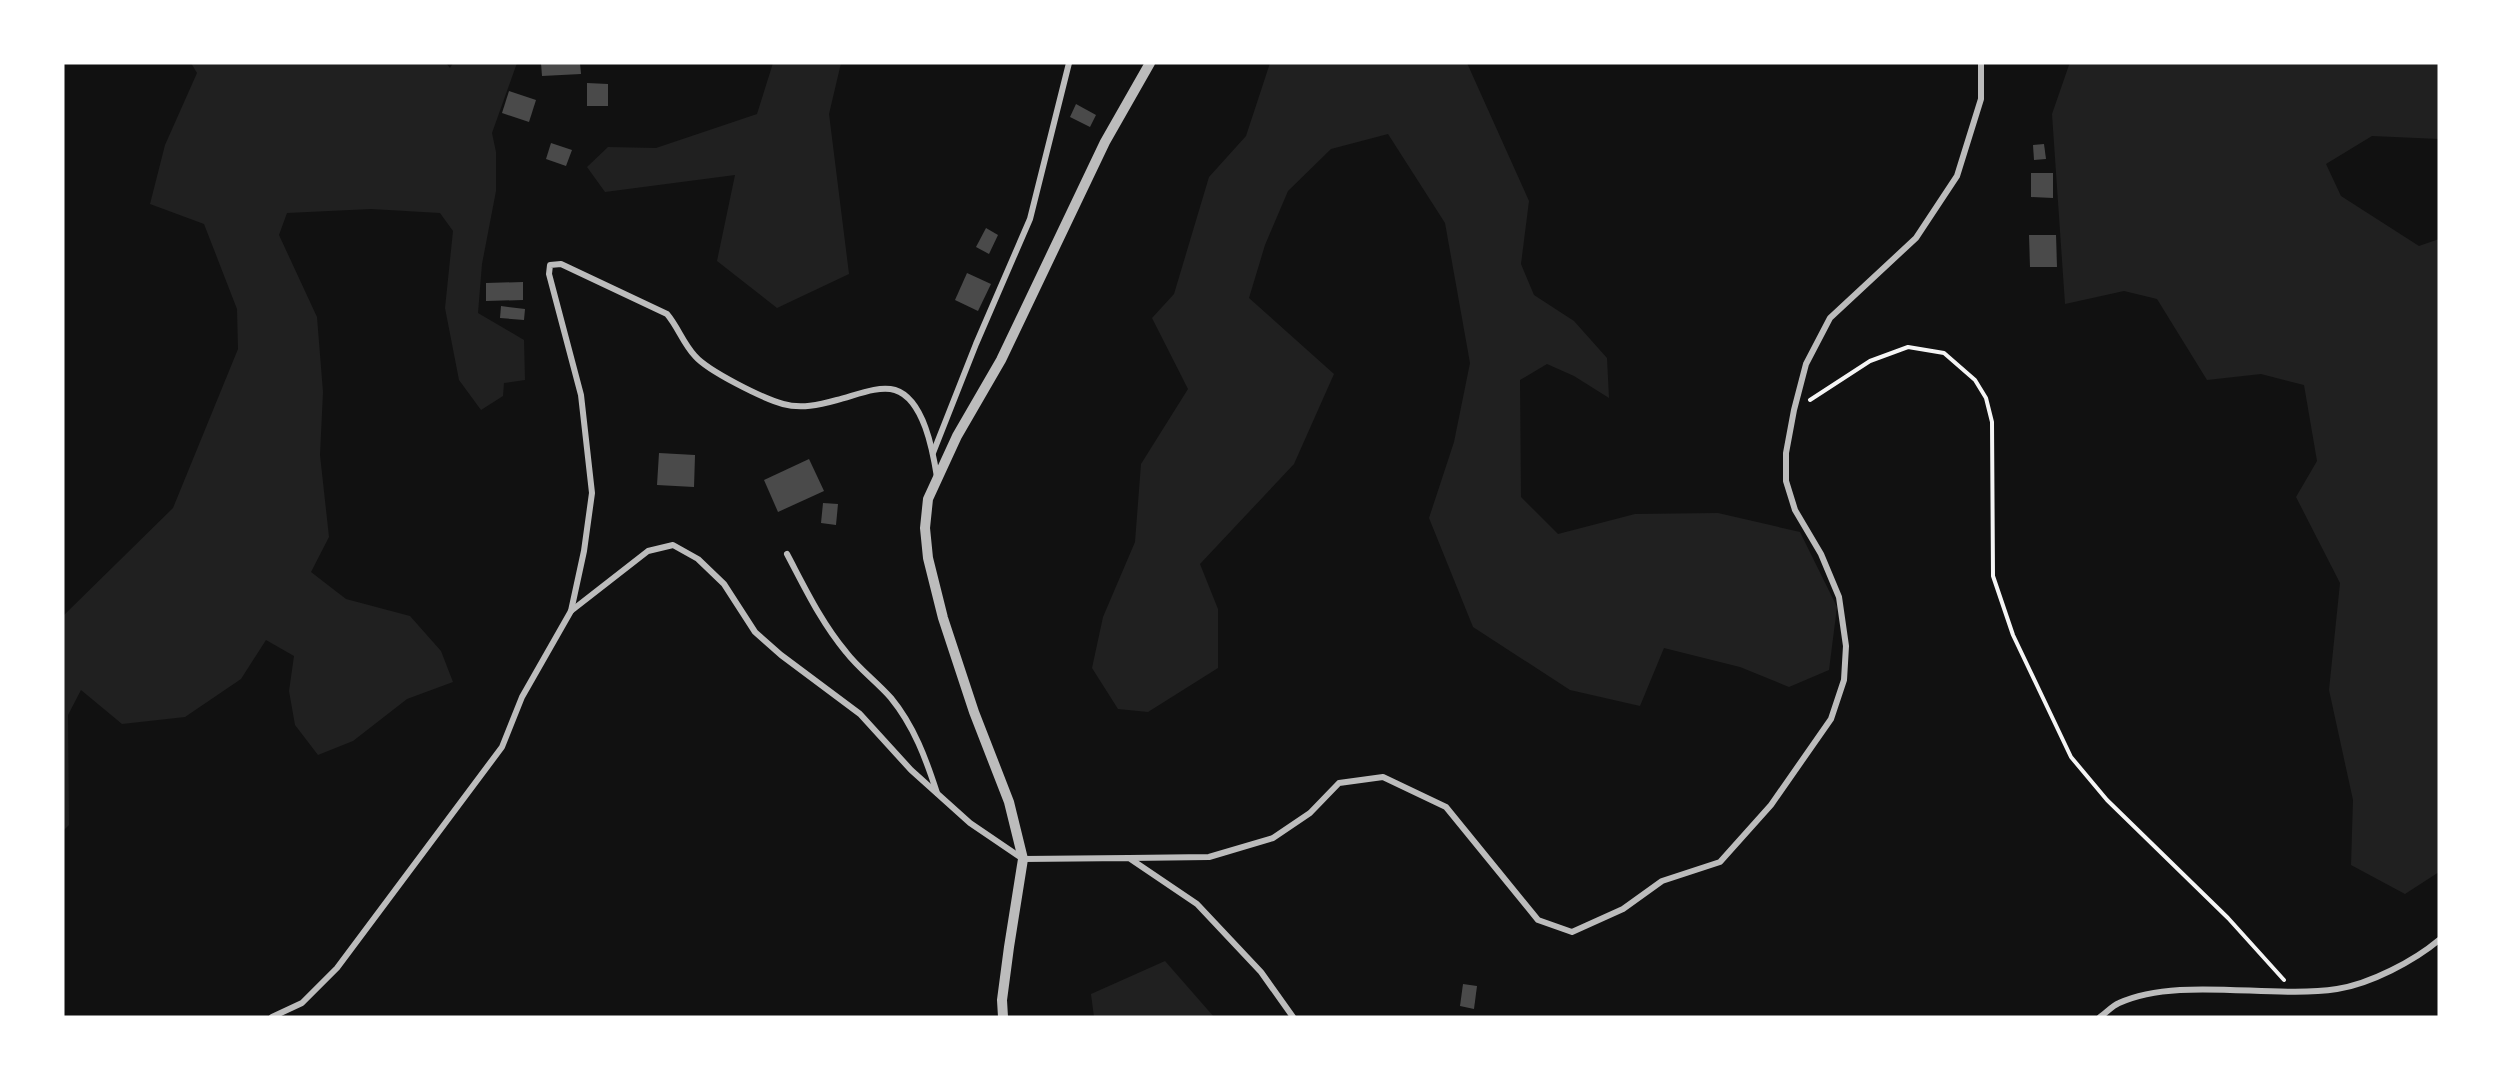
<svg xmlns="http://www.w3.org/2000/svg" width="2502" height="1080" font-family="Signika,sans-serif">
<rect width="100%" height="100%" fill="#111"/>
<!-- green -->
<g fill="#202020">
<path d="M191 63H446L450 68 453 63H517L492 133 496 152V191L482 264 478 313 524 340 525 380 504 383 503 396 481 410 459 380 445 308 453 231 440 213 371 209 287 213 279 235 317 317 323 392 320 455 329 537 311 572 346 599 410 616 441 651 453 682 407 699 353 741 318 755 295 725 289 691 294 656 266 640 241 679 185 717 122 724 81 690 68 715 69 825 63 831V616L173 508 238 349 237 309 204 224 150 204 165 145 197 73Z"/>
<path d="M773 63H841L829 114 849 274 777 308 717 261 735 175 605 192 587 167 608 147 656 148 757 114Z"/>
<path d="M1270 63H1467L1529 201 1521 264 1534 295 1574 321 1607 358 1609 398 1574 376 1547 364 1520 380 1521 497 1558 534 1635 514 1718 513 1800 532 1837 607 1829 670 1789 687 1740 667 1664 648 1640 706 1570 690 1473 627 1429 518 1454 442 1470 363 1445 223 1388 134 1331 149 1288 191 1265 245 1249 298 1334 374 1294 464 1200 564 1218 609V668L1148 712 1118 709 1092 668 1103 617 1135 542 1141 464 1188 389 1152 318 1174 294 1209 177 1246 136Z"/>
<path d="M2071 63H2439V139L2372 136 2326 164 2341 196 2419 246 2439 239V872L2405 894 2351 865 2353 800 2329 690 2340 583 2296 497 2317 461 2304 385 2261 374 2207 380 2157 299 2124 291 2065 304 2052 114 2069 65Z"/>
<path d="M1165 961 1214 1017H1094L1091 994Z"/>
</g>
<!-- building -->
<g fill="#4a4a4a">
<path d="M541 63H580L581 74 542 76Z"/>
<path d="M587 83 608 84V106H587Z"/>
<path d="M509 91 536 100 529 122 502 113Z"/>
<path d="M1076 104 1096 115 1090 127 1070 117Z"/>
<path d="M551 143 572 150 566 166 546 159Z"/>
<path d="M2044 144 2046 159 2034 160 2033 145Z"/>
<path d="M2031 173H2053V198L2031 197Z"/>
<path d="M986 228 998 235 989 254 976 247Z"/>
<path d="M2029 235H2056L2057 267H2030Z"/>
<path d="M967 273 991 284 978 311 955 300Z"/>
<path d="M523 282V300L486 301V283Z"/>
<path d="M501 306 525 309 524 320 500 318Z"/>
<path d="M659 453 695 455 694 487 657 485Z"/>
<path d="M809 459 824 491 778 512 764 480Z"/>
<path d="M823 503 838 504 836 525 821 523Z"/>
<path d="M1463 984 1477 986 1474 1009 1460 1006Z"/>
</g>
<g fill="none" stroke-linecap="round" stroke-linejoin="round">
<!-- path -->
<path stroke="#f5f5f5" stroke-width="4" d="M1810 400 1870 361 1908 347 1944 353 1975 380 1986 398 1992 422 1993 576 2013 635 2071 757 2107 800 2228 918 2284 980"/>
<!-- minor -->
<g stroke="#bcbcbc" stroke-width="6">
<path d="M933 453 976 344 1030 219 1069 63"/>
<path d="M787 554C805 588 821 622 846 652 859 669 877 682 891 698 914 726 926 759 937 793"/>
<path d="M571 611 648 551 673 545 698 559 724 584 755 632 781 655 860 714 911 770 970 823 1023 859 1129 858 1197 904 1261 972 1293 1017"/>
<path d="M1129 858 1209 857 1273 838 1310 813 1339 783 1383 777 1446 807 1538 920 1572 932 1623 909 1662 881 1720 862 1771 805 1831 719 1844 680 1846 646 1839 597 1821 554 1795 510 1786 481V453L1794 410 1806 364 1830 318 1916 238 1957 176 1981 99V63"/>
<path d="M272 1017 302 1003 337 968 502 747 522 697 571 611 584 551 592 493 581 395 549 274 550 265 561 264 667 314C678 327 683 343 695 356 708 371 762 398 783 404 801 409 819 405 837 400 854 396 878 385 895 390 924 399 933 452 937 477"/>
<path d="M2100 1017C2106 1013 2112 1006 2119 1003 2178 976 2271 999 2337 989 2370 984 2414 961 2439 940"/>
</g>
<!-- tertiary -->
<path stroke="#bcbcbc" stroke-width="10" d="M1003 1017 1002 1000 1009 947 1023 859 1009 802 974 712 943 618 928 558 925 528 928 499 957 436 1001 360 1105 142 1150 63"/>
</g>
<!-- border -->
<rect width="2502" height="1080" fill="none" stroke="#ffffff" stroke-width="129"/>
</svg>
